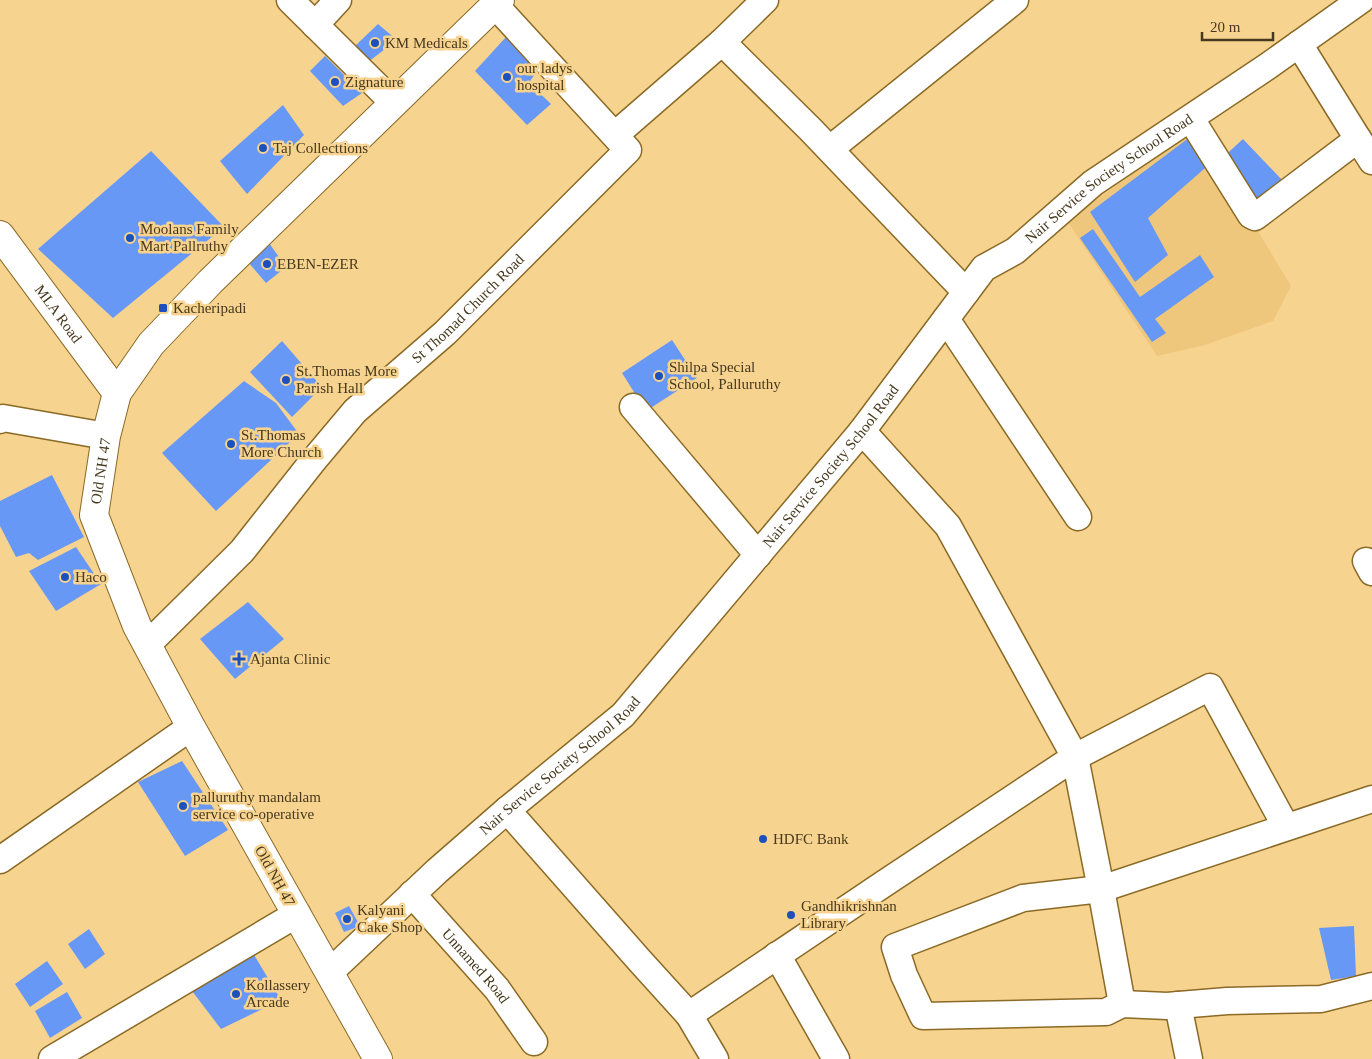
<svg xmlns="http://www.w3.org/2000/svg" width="1372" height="1059" font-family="Georgia,serif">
<rect width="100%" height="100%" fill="#f7d390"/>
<!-- built -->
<path fill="#efc77c" d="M1196 128 1291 286 1273 321 1205 345 1157 356 1067 221Z"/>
<!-- building -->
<g fill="#6898f6">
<path d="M378 24 397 40 368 62 354 47Z"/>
<path d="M506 37 538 69 529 83 551 104 527 125 475 71Z"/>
<path d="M325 56 362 93 343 106 310 71Z"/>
<path d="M283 105 304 135 247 194 220 161Z"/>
<path d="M1194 134 1212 162 1148 218 1168 255 1135 282 1090 212Z"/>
<path d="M1243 139 1284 182 1250 210 1219 161Z"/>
<path d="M151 151 224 227 113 318 38 249Z"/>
<path d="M1093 229 1140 297 1200 255 1214 277 1155 319 1166 333 1152 342 1080 238Z"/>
<path d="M269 243 286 267 266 283 248 262Z"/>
<path d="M672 340 697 378 646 411 622 373Z"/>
<path d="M282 341 322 387 292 417 250 372Z"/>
<path d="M244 381 276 403 299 434 216 511 162 453Z"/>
<path d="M52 475 84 537 38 560 29 553 16 557 0 526V501Z"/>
<path d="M76 547 101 584 56 611 29 571Z"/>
<path d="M248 602 284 639 235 679 200 639Z"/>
<path d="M182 761 228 830 185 856 138 782Z"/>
<path d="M349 906 360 926 344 932 335 913Z"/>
<path d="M1354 926 1356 976 1331 980 1319 928Z"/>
<path d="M89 929 105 954 85 969 68 944Z"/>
<path d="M253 953 281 1000 221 1029 189 987Z"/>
<path d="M47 961 63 984 30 1007 15 984Z"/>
<path d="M67 992 82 1018 50 1038 35 1011Z"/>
</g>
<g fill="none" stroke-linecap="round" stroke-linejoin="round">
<!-- minor casing -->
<g stroke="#8a6a25" stroke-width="29">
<g id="minor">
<path d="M290 0 394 103"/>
<path d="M315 25 338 0"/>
<path d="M722 42 810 129 966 292"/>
<path d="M1191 119 1251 215 1255 217 1358 139 1299 44"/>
<path d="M615 135 722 42 765 0"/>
<path d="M1358 139 1372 161"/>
<path d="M830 149 1015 0"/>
<path d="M946 319 1078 517"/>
<path d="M633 407 758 555"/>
<path d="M0 420 3 418 106 436"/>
<path d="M862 431 948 526 1075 757 1210 687 1286 827"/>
<path d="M1366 561 1372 572"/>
<path id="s1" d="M147 645 242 551 313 461 355 411 445 333 628 150 495 5"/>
<path d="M507 810 640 961 689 1015 885 883 1075 757 1101 889 1372 799"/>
<path d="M0 860 191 727"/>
<path d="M1101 889 1122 1004 1106 1012 923 1016 904 975 895 947 1023 898Z"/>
<path id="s2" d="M412 894 497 989 534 1042"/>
<path d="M777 955 836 1059"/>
<path id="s3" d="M330 972 437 871 507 810 623 715 862 431 984 268 1015 251 1093 183 1268 66 1361 0"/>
<path d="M1122 1004 1167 1006 1227 1001 1321 999 1372 986"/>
<path d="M1178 1005 1189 1059"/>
<path d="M689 1015 715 1059"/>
<path d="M52 1059 297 914"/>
</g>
</g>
<!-- tertiary casing -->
<g stroke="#8a6a25" stroke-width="30">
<g id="tertiary">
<path id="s4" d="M0 235 117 393"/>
</g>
</g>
<!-- primary casing -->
<g stroke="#8a6a25" stroke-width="30">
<g id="primary">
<path id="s5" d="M378 1059 191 727 137 626 94 515 106 436 117 393 151 344 210 282 500 0"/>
</g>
</g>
<!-- minor -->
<use href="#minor" stroke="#fff" stroke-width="26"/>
<!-- tertiary -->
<use href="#tertiary" stroke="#fff" stroke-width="28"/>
<!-- primary -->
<use href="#primary" stroke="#fff" stroke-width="28"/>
</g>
<!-- markers -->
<g fill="#1c50bc" stroke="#f7d390" stroke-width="2">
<circle cx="375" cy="43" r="5"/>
<circle cx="507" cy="77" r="5"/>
<circle cx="335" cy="82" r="5"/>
<circle cx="263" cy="148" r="5"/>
<circle cx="130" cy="238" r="5"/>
<circle cx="267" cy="264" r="5"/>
<rect x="158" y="303" width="10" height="10" rx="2.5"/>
<circle cx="659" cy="376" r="5"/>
<circle cx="286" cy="380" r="5"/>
<circle cx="231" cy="444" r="5"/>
<circle cx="65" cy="577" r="5"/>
<path d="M236.5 651.5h5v5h5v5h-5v5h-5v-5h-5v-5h5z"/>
<circle cx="183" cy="806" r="5"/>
<circle cx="763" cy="839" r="5"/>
<circle cx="791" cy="915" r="5"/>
<circle cx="347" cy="919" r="5"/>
<circle cx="236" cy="994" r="5"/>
</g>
<g text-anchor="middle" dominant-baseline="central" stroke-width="5" stroke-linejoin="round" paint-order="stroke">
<!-- poi labels -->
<g font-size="15" fill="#47391d" stroke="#f7d390" text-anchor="start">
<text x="385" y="43">KM Medicals</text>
<text x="517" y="68">our ladys<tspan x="517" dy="17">hospital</tspan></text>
<text x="345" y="82">Zignature</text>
<text x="273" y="148">Taj Collecttions</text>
<text x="140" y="229">Moolans Family<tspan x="140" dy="17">Mart Pallruthy</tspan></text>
<text x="277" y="264">EBEN-EZER</text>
<text x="173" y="308">Kacheripadi</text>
<text x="669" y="367">Shilpa Special<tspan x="669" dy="17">School, Palluruthy</tspan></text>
<text x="296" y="371">St.Thomas More<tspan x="296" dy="17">Parish Hall</tspan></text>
<text x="241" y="435">St.Thomas<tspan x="241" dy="17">More Church</tspan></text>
<text x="75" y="577">Haco</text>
<text x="250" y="659">Ajanta Clinic</text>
<text x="193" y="797">palluruthy mandalam<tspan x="193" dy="17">service co-operative</tspan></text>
<text x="773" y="839">HDFC Bank</text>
<text x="801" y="906">Gandhikrishnan<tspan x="801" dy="17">Library</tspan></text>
<text x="357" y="910">Kalyani<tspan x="357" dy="17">Cake Shop</tspan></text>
<text x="246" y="985">Kollassery<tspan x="246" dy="17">Arcade</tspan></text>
</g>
<!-- street labels -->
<g font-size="15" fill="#47391d" stroke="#f7d390">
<text stroke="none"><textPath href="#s3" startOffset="1119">Nair Service Society School Road</textPath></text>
<text stroke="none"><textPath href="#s1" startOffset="466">St Thomad Church Road</textPath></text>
<text stroke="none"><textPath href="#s4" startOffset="98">MLA Road</textPath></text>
<text stroke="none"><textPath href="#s3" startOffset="714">Nair Service Society School Road</textPath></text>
<text stroke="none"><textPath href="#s5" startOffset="659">Old NH 47</textPath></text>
<text stroke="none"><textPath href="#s3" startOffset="309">Nair Service Society School Road</textPath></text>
<text transform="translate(275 876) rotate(61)">Old NH 47</text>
<text stroke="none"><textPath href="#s2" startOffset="96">Unnamed Road</textPath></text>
</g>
</g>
<!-- scale -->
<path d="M1202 32v8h71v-8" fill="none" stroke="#47391d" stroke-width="2.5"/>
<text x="1210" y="32" font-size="15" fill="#47391d" stroke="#f7d390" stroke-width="4" paint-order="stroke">20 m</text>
</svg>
